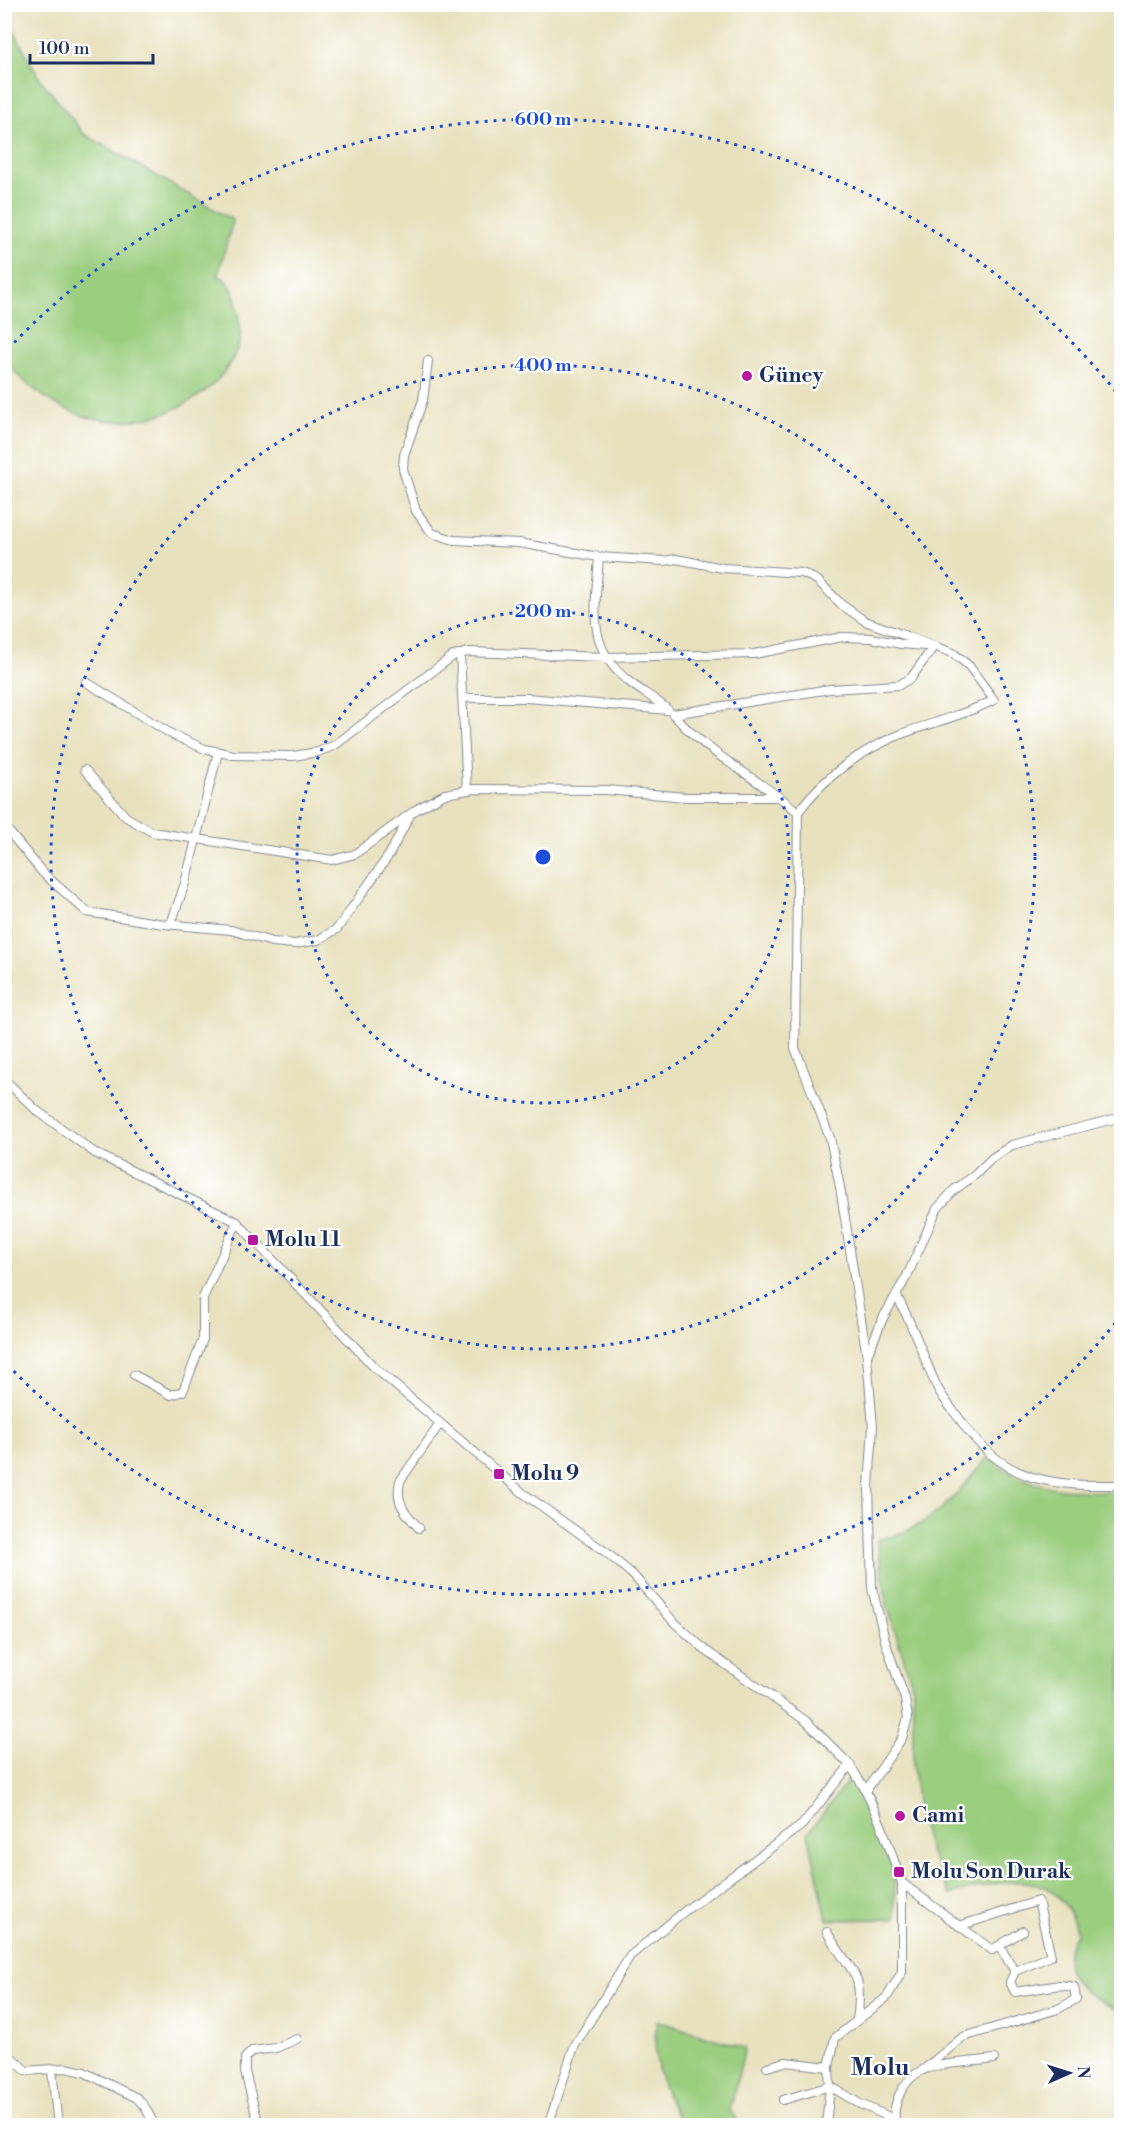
<svg xmlns="http://www.w3.org/2000/svg" width="1126" height="2130" font-family="'Libre Bodoni',serif">
<rect width="100%" height="100%" fill="#fff"/>
<filter id="ink" filterUnits="userSpaceOnUse"><feTurbulence type="fractalNoise" baseFrequency=".0167" numOctaves="2"/><feDisplacementMap in="SourceGraphic" scale="12" xChannelSelector="R" yChannelSelector="G"/><feConvolveMatrix kernelMatrix="1 2 1 2 8 2 1 2 1" color-interpolation-filters="sRGB"/></filter>
<filter id="wash" filterUnits="userSpaceOnUse"><feTurbulence type="fractalNoise" baseFrequency=".008" numOctaves="4" result="noise"/><feDisplacementMap in="SourceGraphic" scale="24" xChannelSelector="R" yChannelSelector="G"/><feGaussianBlur stdDeviation="1.35" result="paint"/><feColorMatrix in="noise" values="0 0 0 0 0 0 0 0 0 0 0 0 0 0 0 0 0 1.4 0 .05"/><feComposite in="paint" operator="in"/></filter>
<g filter="url(#wash)">
<rect width="100%" height="100%" fill="#e8e1be"/>
<!-- green -->
<g fill="#9bce7f" stroke="#5b7e6e" stroke-width="1.5">
<path d="M4 13 40 79 84 134 233 220 218 275C233 284 236 296 238 313 239 321 242 332 240 340 224 400 147 431 91 418 57 410 27 387 5 361Z"/>
<path d="M988 1457C1024 1490 1075 1492 1121 1492V2012C1088 1995 1048 1977 1077 1932 1057 1862 1001 1881 950 1895L929 1849 919 1817 913 1768V1688L887 1605 877 1540C936 1527 951 1499 988 1457Z"/>
<path d="M851 1777 894 1871 895 1919 827 1920 808 1833Z"/>
<path d="M657 2021 745 2048 730 2110 739 2125H682C663 2091 650 2061 657 2021Z"/>
</g>
</g>
<g filter="url(#ink)">
<g fill="none" stroke-linecap="round" stroke-linejoin="round">
<!-- minor casing -->
<g stroke="#82888e" stroke-width="10">
<g id="minor">
<path d="M428 361 423 400 404 455 403 469 416 511 432 533 454 540 519 543 599 557 664 561 676 559 723 568 802 573 817 580 842 605 865 621 953 653 969 666 994 700C965 715 934 722 904 733 862 749 824 777 798 812L795 1048 830 1138 840 1187 867 1357 873 1427 869 1487 872 1588 886 1644 905 1699 908 1718 902 1738 866 1791"/>
<path d="M599 557C596 605 585 646 627 680 640 691 655 698 668 710"/>
<path d="M460 654 467 790"/>
<path d="M86 682 173 735 205 749 233 755 293 756 318 752 335 745 453 656 468 652 605 657 754 654 842 637 871 638 901 644 925 646"/>
<path d="M463 698H527L668 710"/>
<path d="M673 714 830 689 899 685 911 678 934 646"/>
<path d="M673 714C708 755 758 778 798 812"/>
<path d="M85 770 126 817 152 832 332 860 355 854 417 809 445 794 474 789 606 790 686 797H780"/>
<path d="M5 827 43 873 87 912 164 924 231 930 272 942 295 944 318 940 337 929 389 855 410 815"/>
<path d="M171 924 185 883 218 752"/>
<path d="M4 1079 36 1110 95 1153 237 1222 376 1369 523 1493 607 1553 633 1575 673 1621 705 1650 806 1721 850 1765 866 1791 882 1827 902 1883V1972L887 1997 835 2038 829 2067 830 2086 860 2104 894 2119"/>
<path d="M896 1295C913 1324 923 1357 937 1387 943 1399 953 1410 961 1421 1004 1483 1051 1486 1122 1485"/>
<path d="M867 1356 883 1318 907 1276 937 1209 954 1190 975 1175 992 1158 1012 1145 1122 1117"/>
<path d="M134 1375 171 1395 183 1391 203 1339V1298L237 1222"/>
<path d="M419 1528C405 1513 395 1503 400 1481L439 1425"/>
<path d="M902 1883 992 1950 1023 1931"/>
<path d="M959 1926 1038 1901 1051 1956 1015 1971"/>
<path d="M827 1932C849 1972 865 1969 857 2020"/>
<path d="M4 2050 26 2071 66 2068 84 2072 137 2098 145 2107 155 2126"/>
<path d="M767 2067 785 2062 829 2067"/>
<path d="M52 2070 58 2126"/>
<path d="M923 2070 963 2037 1058 2009 1076 1999 1074 1987 1060 1985 1015 1992 1010 1982 1015 1971 999 1946"/>
<path d="M783 2100 830 2086 826 2126"/>
<path d="M259 2126 245 2072V2058L252 2051 276 2048 297 2039"/>
<path d="M548 2126 574 2047 630 1956 686 1910 802 1825 850 1765"/>
<path d="M897 2126C889 2106 904 2078 923 2070 938 2063 976 2062 994 2059"/>
</g>
</g>
<!-- minor -->
<use href="#minor" stroke="#fff" stroke-width="8"/>
</g>
</g>
<!-- distance rings -->
<g fill="none" stroke="#1d4ed8" stroke-width="3" stroke-dasharray="3 6">
<circle cx="543" cy="857" r="246"/>
<circle cx="543" cy="857" r="492"/>
<path d="M1121 1316A738 738 0 0 1 8 1365M8 349A738 738 0 0 1 1121 398"/>
</g>
<!-- markers -->
<g fill="#b5179e" stroke="#fff" stroke-width="2">
<circle cx="747" cy="376" r="6"/>
<rect x="247" y="1234" width="12" height="12" rx="3"/>
<rect x="493" y="1468" width="12" height="12" rx="3"/>
<circle cx="900" cy="1816" r="6"/>
<rect x="893" y="1866" width="12" height="12" rx="3"/>
</g>
<g text-anchor="middle" dominant-baseline="central" stroke-width="4.5" stroke-linejoin="round" paint-order="stroke">
<!-- poi labels -->
<g font-size="21" font-weight="bold" fill="#1b2f5e" stroke="#fff" text-anchor="start">
<text x="759" y="376">Güney</text>
<text x="265" y="1240">Molu 11</text>
<text x="511" y="1474">Molu 9</text>
<text x="912" y="1816">Cami</text>
<text x="911" y="1872">Molu Son Durak</text>
</g>
<!-- quarter labels -->
<g font-size="24" font-weight="bold" fill="#1b2f5e" stroke="#fff">
<text x="880" y="2068">Molu</text>
</g>
</g>
<circle cx="543" cy="857" r="9" fill="#1d4ed8" stroke="#fff" stroke-width="3"/>
<g font-size="18" text-anchor="middle" font-weight="bold" fill="#1d4ed8" stroke="#fff" stroke-width="4.5" stroke-linejoin="round" paint-order="stroke">
<text x="543" y="125">600 m</text>
<text x="543" y="371">400 m</text>
<text x="543" y="617">200 m</text>
</g>
<!-- margin -->
<rect width="1126" height="2130" fill="none" stroke="#fff" stroke-width="24"/>
<!-- north arrow -->
<g transform="translate(1069 2073) rotate(87)" stroke="#ffffff" stroke-width="4.5" paint-order="stroke">
<path d="M0-4.5L10 22L0 15L-10 22Z" fill="#1b2f5e"/>
<text y="-9" font-size="16" font-weight="bold" text-anchor="middle" fill="#1b2f5e">N</text>
</g>
<!-- scale -->
<path d="M30 54v9h123v-9" fill="none" stroke="#1b2f5e" stroke-width="3"/>
<text x="39" y="54" font-size="18" fill="#1b2f5e" stroke="#ffffff" stroke-width="4.5" paint-order="stroke">100 m</text>
</svg>
